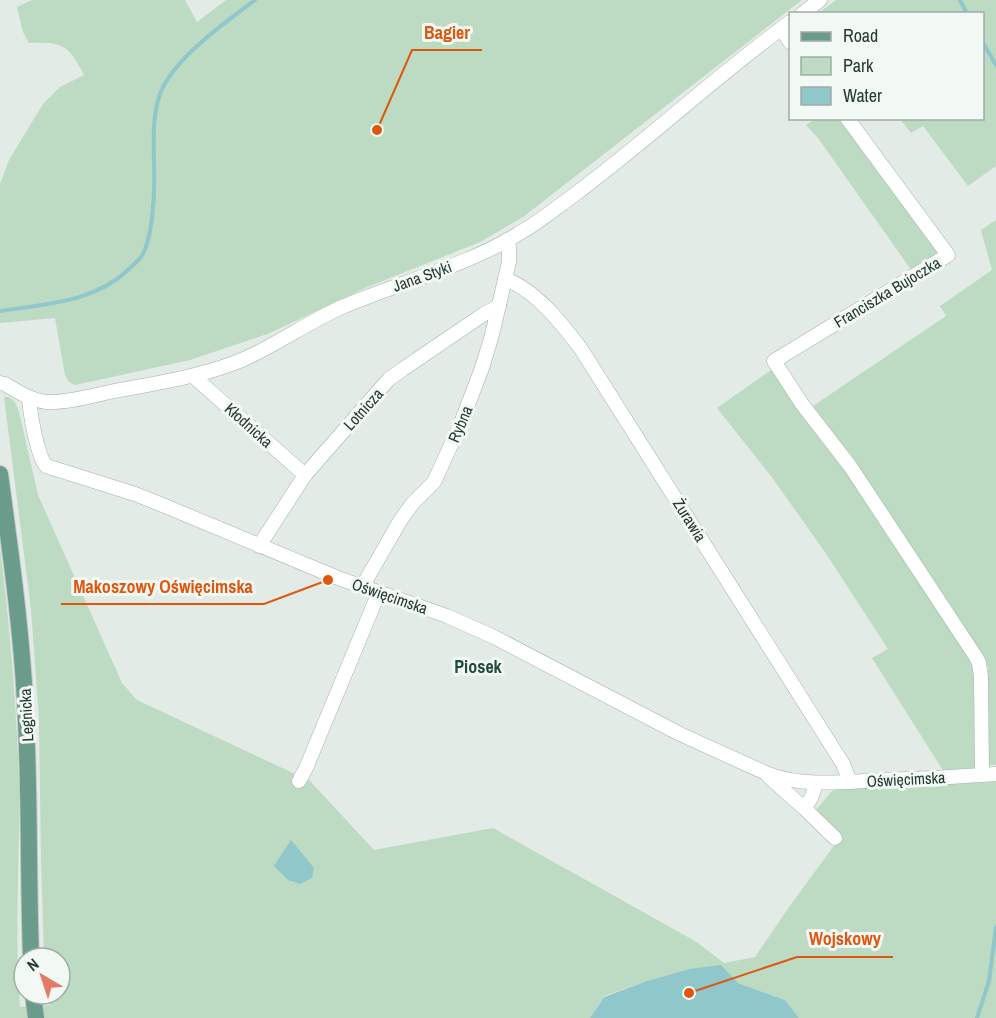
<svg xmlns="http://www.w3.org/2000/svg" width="996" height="1018" font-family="'Archivo Narrow',sans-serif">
<rect width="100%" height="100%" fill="#e2ebe6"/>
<!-- green -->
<g fill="#bddac2">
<path d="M32 0H185L197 22 226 0H802L523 217 480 242 365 288 270 333 190 360 75 385 69 382 65 375 55 318 0 323V184L9 160 43 104 60 87 84 75C68 44 63 42 29 43L23 32 17 7Z"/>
<path d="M836 0H996V166L968 186 923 126 911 133 900 119 982 118V14L822 13 820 12Z"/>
<path d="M815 119H842L939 248 937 257 912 271 818 138 806 125Z"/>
<path d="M996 220V765H987L988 667 962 624 813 406 946 316 940 306 992 270 981 230Z"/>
<path d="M774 368 884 523 977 667 975 770 944 772 872 658 888 649 827 555 771 476 717 408Z"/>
<path d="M4 397H9L15 402 19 412 38 495 122 683 137 700 310 781 374 850 493 828 695 941 724 963 755 957 789 907 833 847 843 838 817 814 816 810 832 791 841 788 996 782V1018H799L785 1000 738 983 689 969 647 981 604 996 590 1018H0V548C10 628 17 708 19 789 20 861 14 934 20 1007L50 1005 49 994H60V958H44V954L41 861 39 718 31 609Z"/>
</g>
<!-- water -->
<g fill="#8fc7cb">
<path d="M291 840 314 868 312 878 300 884 288 880 274 866Z"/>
<path d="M721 965 738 983 785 1000 799 1018H590L604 997 647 981 689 969Z"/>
</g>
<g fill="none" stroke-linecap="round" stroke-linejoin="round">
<!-- stream -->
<g stroke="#8fc7cb" stroke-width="4">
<path d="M960 0 967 14"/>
<path d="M982 41 996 65"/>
<path d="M0 311C44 304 93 303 128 270 132 266 137 262 141 257 153 240 155 189 154 168 154 142 151 112 163 87 180 54 226 22 255 0"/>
<path d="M977 1018 989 981 996 927"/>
</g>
<!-- minor casing -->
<g stroke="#a5b2ac" stroke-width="15">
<g id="minor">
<path d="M802 14 820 0"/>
<path d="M781 29 790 42"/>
<path d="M847 118 948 255 774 361 802 404 850 466 976 657 979 663 981 677 982 775"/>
<path d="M505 279C536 290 562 324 581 349L843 764 850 782"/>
<path d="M193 376 305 475"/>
<path d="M0 383 5 384C18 392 31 400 46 402 66 403 91 396 110 392 155 383 202 377 244 359 278 344 308 322 342 307 400 282 464 267 518 234 538 223 556 208 574 195 648 140 716 76 790 22"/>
<path d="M29 398C30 413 37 455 46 466L135 494 165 506 338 578 447 616 494 637 680 734 768 774C804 787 843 782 881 780 920 779 958 777 996 774"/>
<path d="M259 546 305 475 389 379 403 369 484 314 499 306"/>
<path d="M362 587 400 521 412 504 434 482 461 423 482 368 492 335 509 262V247L507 240"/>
<path d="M769 777 804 808 835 838"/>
<path d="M299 781 306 768 379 592"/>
<path d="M804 808C811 800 814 794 815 783"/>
</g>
</g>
<!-- major casing -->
<g stroke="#c2c8c6" stroke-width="18">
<g id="major">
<path d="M0 474C10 549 21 625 25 701 30 787 28 872 31 958"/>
<path d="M33 994 36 1018"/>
</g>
</g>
<!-- minor -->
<use href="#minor" stroke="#fff" stroke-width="14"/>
<!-- major -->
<use href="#major" stroke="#6b9c8b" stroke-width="16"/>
</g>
<g text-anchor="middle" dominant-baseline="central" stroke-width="6" stroke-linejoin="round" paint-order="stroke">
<!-- street labels -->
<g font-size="16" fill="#243a32" stroke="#f2f8f4">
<text transform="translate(422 276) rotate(-20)">Jana Styki</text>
<text transform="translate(887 292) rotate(-31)">Franciszka Bujoczka</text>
<text transform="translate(363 409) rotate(-48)">Lotnicza</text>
<text transform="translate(460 424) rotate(-67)">Rybna</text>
<text transform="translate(249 425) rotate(42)">Kłodnicka</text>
<text transform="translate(690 520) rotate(58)">Żurawia</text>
<text transform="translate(390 596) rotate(19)">Oświęcimska</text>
<text transform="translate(26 715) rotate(-93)">Legnicka</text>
<text transform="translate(906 779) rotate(-3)">Oświęcimska</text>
</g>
<!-- neighbourhood labels -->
<g font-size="18" font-weight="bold" fill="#224a3d" stroke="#f2f8f4">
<text x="478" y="666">Piosek</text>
</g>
</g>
<!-- callouts -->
<path fill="none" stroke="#de570e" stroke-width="2" d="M377 130L412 50H482M328 580L264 604H61M689 993L797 957H893"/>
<g fill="#de570e" stroke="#f2f8f4" stroke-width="2">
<circle cx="377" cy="130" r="6"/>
<circle cx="328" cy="580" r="6"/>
<circle cx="689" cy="993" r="6"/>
</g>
<g font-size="18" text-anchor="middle" font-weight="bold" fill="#de570e" stroke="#f2f8f4" stroke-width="6" stroke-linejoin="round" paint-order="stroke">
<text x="447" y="39">Bagier</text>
<text x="163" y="593">Makoszowy Oświęcimska</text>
<text x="845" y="945">Wojskowy</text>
</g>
<!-- legend -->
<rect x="789" y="12" width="195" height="108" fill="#f2f8f4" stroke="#a0aca6" stroke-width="1.5"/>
<rect x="801" y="32" width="30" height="9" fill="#6b9c8b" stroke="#a0aca6" stroke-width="1.5"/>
<text x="843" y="42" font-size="18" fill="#243a32">Road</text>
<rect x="801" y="57" width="30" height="18" fill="#bddac2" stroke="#a0aca6" stroke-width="1.5"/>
<text x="843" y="72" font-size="18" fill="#243a32">Park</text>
<rect x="801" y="87" width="30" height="18" fill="#8fc7cb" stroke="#a0aca6" stroke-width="1.5"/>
<text x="843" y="102" font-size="18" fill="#243a32">Water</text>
<!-- north arrow -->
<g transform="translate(42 976) rotate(321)"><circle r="28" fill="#f2f8f4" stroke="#a0aca6" stroke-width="1.5"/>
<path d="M0-4.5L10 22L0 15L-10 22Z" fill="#e57a66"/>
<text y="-9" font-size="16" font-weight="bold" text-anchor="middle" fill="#243a32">N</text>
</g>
</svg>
